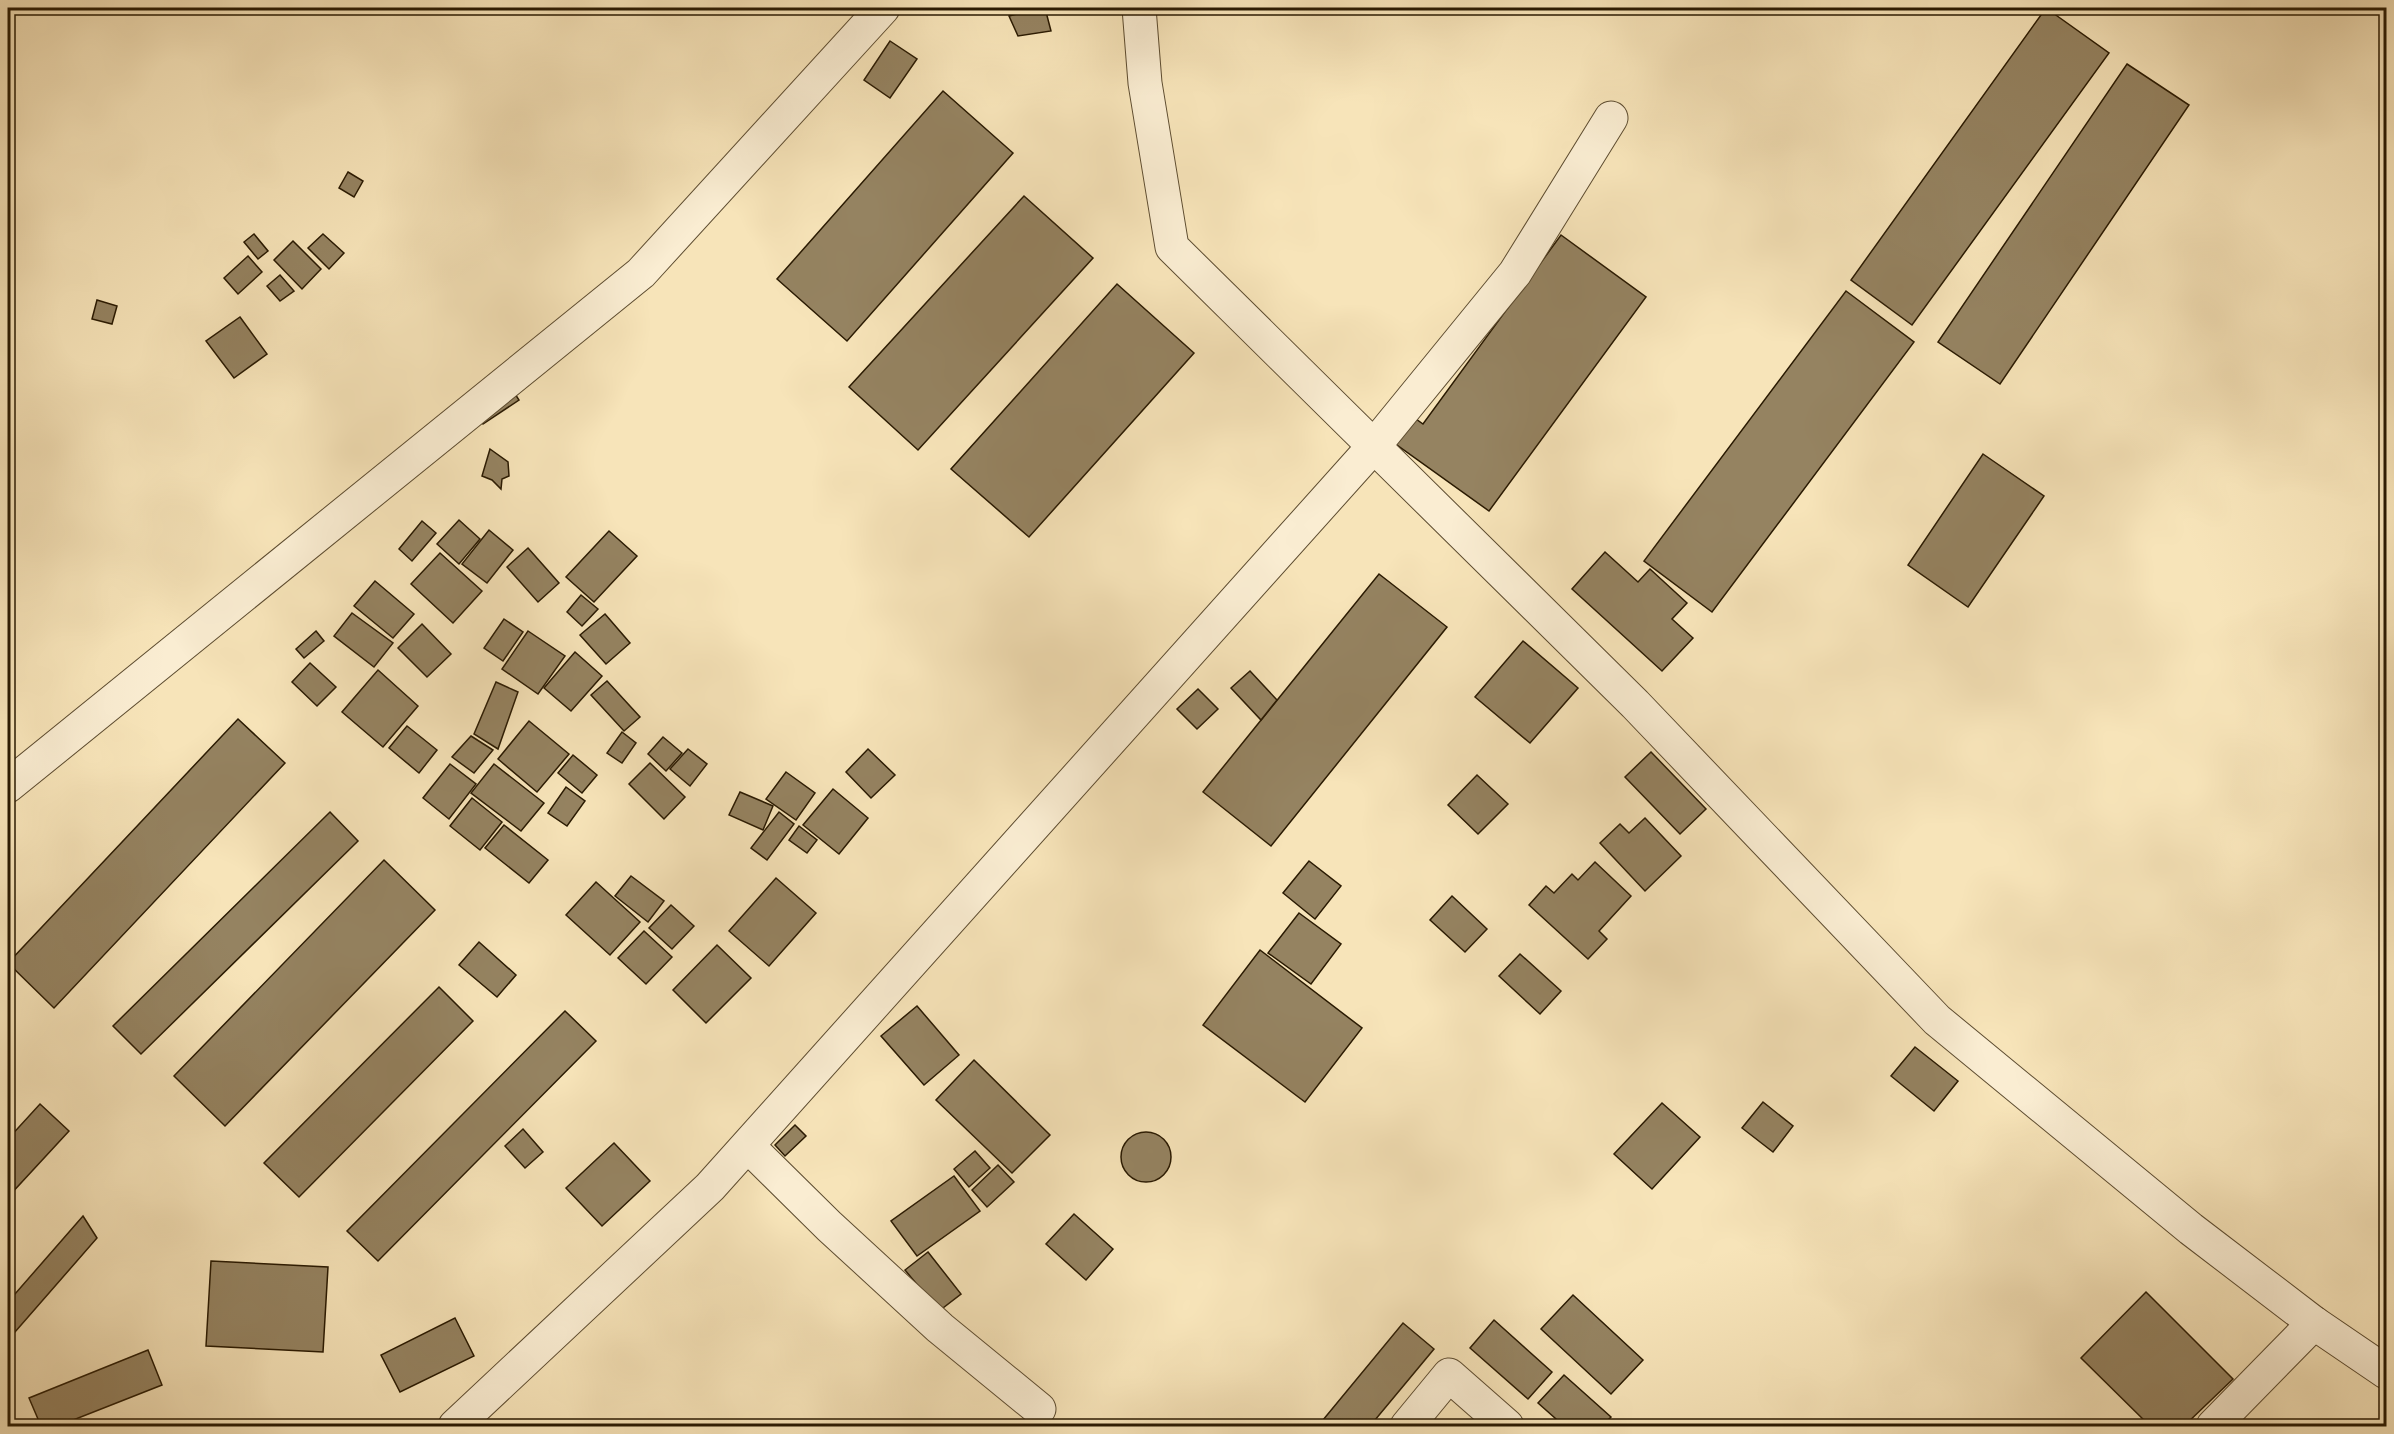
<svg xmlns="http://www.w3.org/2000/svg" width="2394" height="1434" font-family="'IM FELL English',serif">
<rect width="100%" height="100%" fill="#f7e4b9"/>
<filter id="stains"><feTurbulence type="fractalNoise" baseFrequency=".00333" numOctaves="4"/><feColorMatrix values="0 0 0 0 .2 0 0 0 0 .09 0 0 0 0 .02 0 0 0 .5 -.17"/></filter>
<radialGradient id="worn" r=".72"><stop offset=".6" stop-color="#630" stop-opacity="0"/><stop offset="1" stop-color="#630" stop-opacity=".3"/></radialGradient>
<!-- building -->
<g fill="#958361" stroke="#2a1a02" stroke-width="1.5">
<path d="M1040 8H1045L1051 31 1018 36 1009 16Z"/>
<path d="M2046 8 2109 53 1912 325 1851 280Z"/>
<path d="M890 41 917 59 890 98 864 80Z"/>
<path d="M2127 64 2189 105 2000 384 1938 342Z"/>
<path d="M943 91 1013 153 847 341 777 279Z"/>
<path d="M348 172 363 181 354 197 339 188Z"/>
<path d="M1024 196 1093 258 918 450 849 387Z"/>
<path d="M254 234 268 251 258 259 244 242Z"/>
<path d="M323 234 344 253 329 269 308 248Z"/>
<path d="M1561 235 1646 297 1489 511 1390 440 1409 414 1423 424Z"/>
<path d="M293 241 321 269 302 289 274 260Z"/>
<path d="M248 256 262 272 238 294 224 278Z"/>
<path d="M280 275 294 291 280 301 267 286Z"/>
<path d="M1117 284 1194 353 1029 537 951 469Z"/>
<path d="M1846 291 1914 342 1712 612 1644 561Z"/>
<path d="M97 300 117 306 112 324 92 319Z"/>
<path d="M240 317 267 354 234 378 206 341Z"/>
<path d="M510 386 519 400 483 424 474 412Z"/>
<path d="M490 449 508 462 509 476 502 479 501 489 492 480 482 476Z"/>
<path d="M1983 454 2044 496 1968 607 1908 565Z"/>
<path d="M459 520 480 539 459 564 437 544Z"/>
<path d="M422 521 436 533 412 561 399 549Z"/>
<path d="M489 530 513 550 487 583 462 564Z"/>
<path d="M609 531 637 556 594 602 566 577Z"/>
<path d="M528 548 559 583 538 602 507 567Z"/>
<path d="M1605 552 1638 582 1650 569 1687 603 1672 619 1693 638 1662 671 1572 589Z"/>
<path d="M440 553 482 591 453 623 411 584Z"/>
<path d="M1379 574 1447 627 1271 846 1203 792Z"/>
<path d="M375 581 414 614 393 638 354 606Z"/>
<path d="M581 595 598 609 582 626 567 612Z"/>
<path d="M352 613 393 643 374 667 334 636Z"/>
<path d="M605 614 630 643 606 664 580 635Z"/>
<path d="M504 619 523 632 503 661 484 648Z"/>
<path d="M422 624 451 654 427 677 398 648Z"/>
<path d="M316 631 324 641 304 658 296 649Z"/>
<path d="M528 631 565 656 538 694 502 669Z"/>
<path d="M1523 641 1578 688 1530 743 1475 697Z"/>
<path d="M575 652 602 676 571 711 544 688Z"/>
<path d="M310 663 336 687 317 706 292 682Z"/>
<path d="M378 670 418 706 383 747 342 712Z"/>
<path d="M1250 671 1277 700 1261 720 1231 688Z"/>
<path d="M607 681 640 717 624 731 591 695Z"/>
<path d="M496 682 518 692 498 749 474 734Z"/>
<path d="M1198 689 1218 709 1197 729 1177 709Z"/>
<path d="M238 719 285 763 54 1008 8 963Z"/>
<path d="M529 721 569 754 537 792 498 759Z"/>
<path d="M407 726 437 750 419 773 389 748Z"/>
<path d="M622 732 636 743 622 763 607 753Z"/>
<path d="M471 736 493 750 474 773 452 757Z"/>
<path d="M663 737 682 753 666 771 648 754Z"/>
<path d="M688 749 707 764 690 786 670 769Z"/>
<path d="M868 749 895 775 871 798 846 772Z"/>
<path d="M1651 752 1706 809 1680 834 1625 777Z"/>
<path d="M573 755 597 775 582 793 558 773Z"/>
<path d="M650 763 685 797 664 819 629 784Z"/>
<path d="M450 764 476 784 449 819 423 798Z"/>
<path d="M494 764 544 803 521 831 471 793Z"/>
<path d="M786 772 815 793 796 820 766 799Z"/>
<path d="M1477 775 1508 804 1478 834 1448 805Z"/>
<path d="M566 787 585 801 567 826 548 813Z"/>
<path d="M833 789 868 818 839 854 803 825Z"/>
<path d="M740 792 773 806 763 830 729 815Z"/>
<path d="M472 798 502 822 480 850 450 826Z"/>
<path d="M330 812 358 841 141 1054 113 1026Z"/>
<path d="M779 812 794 824 767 860 751 848Z"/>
<path d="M1645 818 1681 856 1645 891 1600 843 1620 824 1629 833Z"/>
<path d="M504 825 548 860 529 883 485 848Z"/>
<path d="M799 826 817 840 807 853 789 840Z"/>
<path d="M384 860 435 910 225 1126 174 1076Z"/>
<path d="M1309 861 1341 886 1315 919 1283 893Z"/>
<path d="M1595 862 1631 896 1599 931 1607 939 1588 959 1529 905 1546 886 1554 893 1572 874 1578 880Z"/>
<path d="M631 876 664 901 648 922 615 896Z"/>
<path d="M776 878 816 913 769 966 729 931Z"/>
<path d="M596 882 640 922 610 955 566 915Z"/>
<path d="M1452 896 1487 929 1465 952 1430 920Z"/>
<path d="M671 905 694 926 672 949 649 928Z"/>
<path d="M1299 913 1341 944 1311 984 1268 953Z"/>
<path d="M644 931 672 957 646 984 618 958Z"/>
<path d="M479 942 516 975 497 997 459 965Z"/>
<path d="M717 945 751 978 706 1023 673 990Z"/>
<path d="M1260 950 1362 1028 1305 1102 1203 1025Z"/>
<path d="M1520 954 1561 991 1540 1014 1499 976Z"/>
<path d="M439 987 473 1021 299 1197 264 1163Z"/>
<path d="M917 1006 959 1055 924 1085 881 1036Z"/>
<path d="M565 1011 596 1041 378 1261 347 1231Z"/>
<path d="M1915 1047 1958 1081 1934 1111 1891 1076Z"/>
<path d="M974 1060 1050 1135 1012 1173 936 1100Z"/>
<path d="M1763 1102 1793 1126 1773 1152 1742 1128Z"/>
<path d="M1662 1103 1700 1137 1652 1189 1614 1154Z"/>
<path d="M40 1104 69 1131 8 1197V1139Z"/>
<path d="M795 1125 806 1136 785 1156 775 1145Z"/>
<path d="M523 1129 543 1152 525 1168 505 1146Z"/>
<circle cx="1146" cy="1157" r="25"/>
<path d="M614 1143 650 1181 602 1226 566 1188Z"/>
<path d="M975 1151 990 1168 969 1187 954 1169Z"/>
<path d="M998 1165 1014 1182 987 1207 972 1190Z"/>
<path d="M954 1176 980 1211 917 1256 891 1221Z"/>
<path d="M1074 1214 1113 1249 1086 1280 1046 1244Z"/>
<path d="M83 1216 97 1238 8 1340V1302Z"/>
<path d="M928 1252 961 1294 939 1311 905 1270Z"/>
<path d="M211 1261 328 1267 323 1352 206 1346Z"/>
<path d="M2146 1292 2233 1379 2184 1426H2150L2081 1358Z"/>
<path d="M1573 1295 1643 1360 1611 1394 1541 1329Z"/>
<path d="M455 1318 474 1356 400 1392 381 1355Z"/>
<path d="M1494 1320 1552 1372 1528 1399 1470 1348Z"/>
<path d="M1403 1323 1434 1349 1370 1426H1318Z"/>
<path d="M148 1350 162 1385 58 1426H41L29 1398Z"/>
<path d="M1564 1375 1611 1417 1602 1426H1564L1538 1403Z"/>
<path d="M1620 1420 1628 1426H1614Z"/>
</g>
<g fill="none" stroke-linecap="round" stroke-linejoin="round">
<!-- minor casing -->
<g stroke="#5d4c30" stroke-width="35">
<g id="minor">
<path d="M1139 8 1145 83 1172 247 1635 704 1937 1020 2191 1229 2314 1323 2386 1372"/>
<path d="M8 786 641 273 883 8"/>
<path d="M748 1146 829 1226 940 1328 1039 1409"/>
<path d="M455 1426 710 1187 1374 446 1515 273 1611 118"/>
<path d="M1407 1426 1449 1375 1507 1426"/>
<path d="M2213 1426 2314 1323"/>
</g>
</g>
<!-- minor -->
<use href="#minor" stroke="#faedd2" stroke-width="33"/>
</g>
<!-- margin -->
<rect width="2394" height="1434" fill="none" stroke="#f7e4b9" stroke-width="30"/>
<rect x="9" y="9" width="2376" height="1416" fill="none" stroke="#2a1a02" stroke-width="3"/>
<rect x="15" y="15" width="2364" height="1404" fill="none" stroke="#2a1a02" stroke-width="1.5"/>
<rect width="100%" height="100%" filter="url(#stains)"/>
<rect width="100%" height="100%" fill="url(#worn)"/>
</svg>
